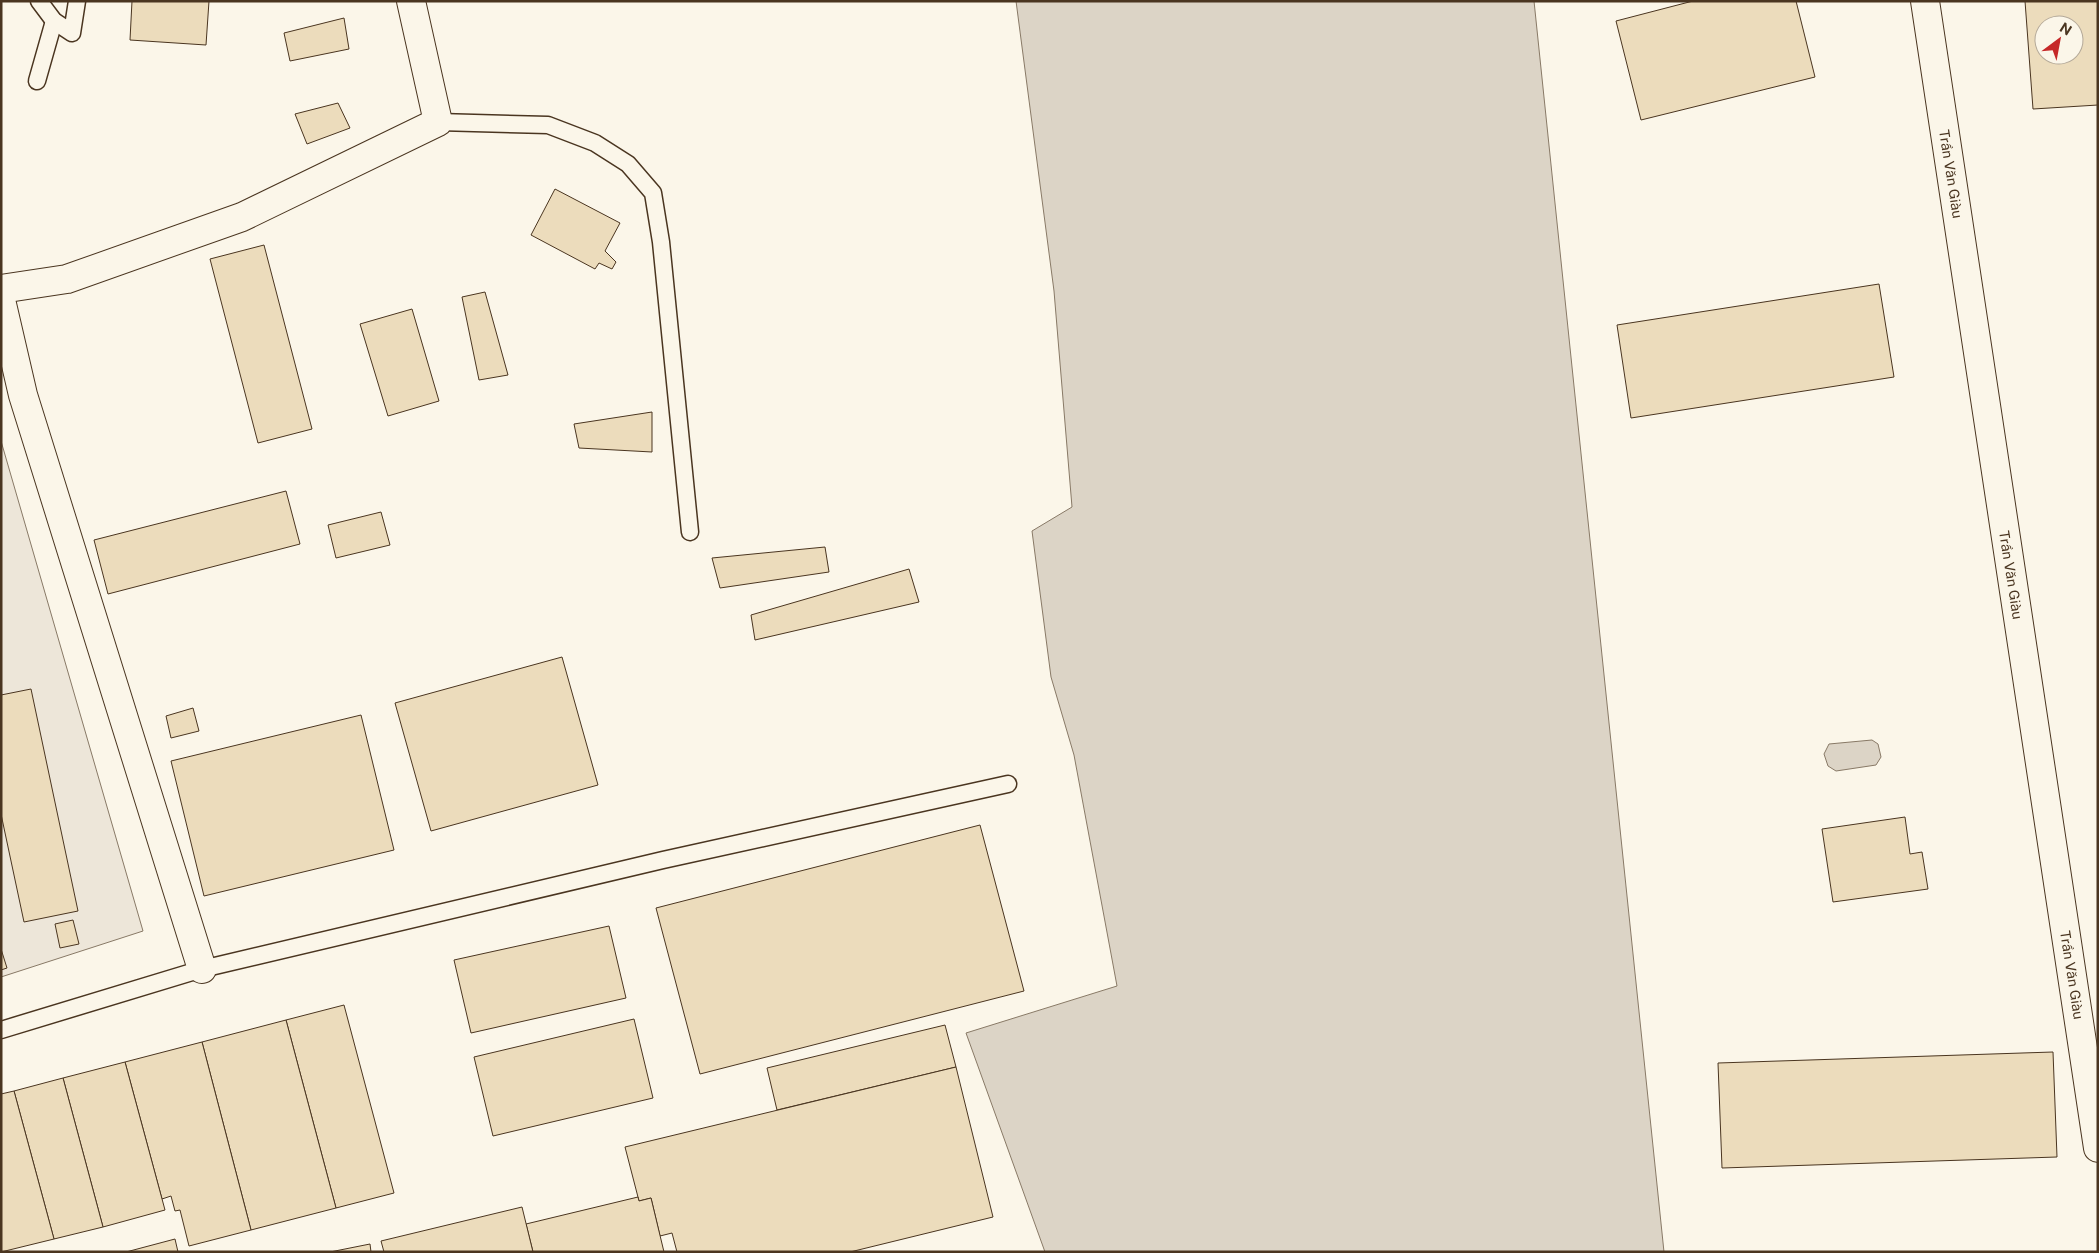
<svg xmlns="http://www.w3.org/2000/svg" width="2099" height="1253" font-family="'Public Sans',sans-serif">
<rect width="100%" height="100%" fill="#fbf6e9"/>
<!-- green -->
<path fill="#ede6d9" stroke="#887966" d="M1 441 143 931 1 977Z"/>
<!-- water -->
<g fill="#dcd4c6" stroke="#887966">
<path d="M1016 1H1534L1664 1252H1045L966 1033 1117 986 1074 755 1051 677 1032 531 1072 507 1054 291Z"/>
<path d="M1872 740 1878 744 1881 757 1876 765 1836 771 1828 766 1824 754 1829 744Z"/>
</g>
<!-- building -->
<g fill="#ecdcbc" stroke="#4a3520" fill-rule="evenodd">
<path d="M132 1H209L206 45 130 40Z"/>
<path d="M1693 1H1796L1815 77 1641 120 1616 21Z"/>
<path d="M2025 1H2098V105L2033 109ZM2044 25H2074V55H2044Z"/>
<path d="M344 18 349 49 290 61 284 33Z"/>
<path d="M338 103 350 128 307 144 295 114Z"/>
<path d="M555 189 620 223 605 251 616 262 612 269 599 263 595 269 531 235Z"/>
<path d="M264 245 312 429 258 443 210 259Z"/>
<path d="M1879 284 1894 377 1631 418 1617 325Z"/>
<path d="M485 292 508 375 479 380 462 297Z"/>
<path d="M412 309 439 401 388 416 360 324Z"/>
<path d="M652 412V452L579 448 574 424Z"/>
<path d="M286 491 300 544 108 594 94 540Z"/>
<path d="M381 512 390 545 336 558 328 525Z"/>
<path d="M825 547 829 572 720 588 712 558Z"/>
<path d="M909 569 919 602 755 640 751 615Z"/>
<path d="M562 657 598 785 431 831 395 703Z"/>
<path d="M31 689 78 911 24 922 1 814V695Z"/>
<path d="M193 708 199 731 171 738 166 716Z"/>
<path d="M361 715 394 850 204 896 171 761Z"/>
<path d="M1905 817 1910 854 1922 852 1928 889 1833 902 1822 829Z"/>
<path d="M980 825 1024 991 700 1074 656 908Z"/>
<path d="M73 920 79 944 60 948 55 924Z"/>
<path d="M609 926 626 998 471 1033 454 960Z"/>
<path d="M1 949 7 968 1 970Z"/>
<path d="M344 1005 394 1193 336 1208 286 1020Z"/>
<path d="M634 1019 653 1098 493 1136 474 1057Z"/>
<path d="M286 1020 336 1208 251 1230 202 1042Z"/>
<path d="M945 1025 956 1067 777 1110 767 1068Z"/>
<path d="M202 1042 251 1230 189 1246 180 1210 175 1211 171 1196 162 1199 125 1062Z"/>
<path d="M2053 1052 2057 1157 1722 1168 1718 1063Z"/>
<path d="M125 1062 165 1210 103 1227 63 1078Z"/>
<path d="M956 1067 993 1217 850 1252H677L672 1233 660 1236 651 1198 639 1201 625 1147Z"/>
<path d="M63 1078 103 1227 54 1239 14 1091Z"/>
<path d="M14 1091 54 1239 1 1252V1094Z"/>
<path d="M638 1197 639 1201 651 1198 664 1252H533L526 1224Z"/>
<path d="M522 1207 533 1252H384L381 1241Z"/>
<path d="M175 1239 178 1252H126Z"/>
<path d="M370 1244 371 1252H330Z"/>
</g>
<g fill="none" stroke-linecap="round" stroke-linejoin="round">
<!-- lane casing -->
<g stroke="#4a3520" stroke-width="19">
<g id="lane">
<path d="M39 1 54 21 72 33 77 1"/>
<path d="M37 81 54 21"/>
<path d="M438 122 548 125 595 143 628 164 653 193 661 242 690 532"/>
<path d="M1 1030 202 969 663 860 1008 784"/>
</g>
</g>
<!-- street casing -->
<g stroke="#4a3520" stroke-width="30">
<g id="street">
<path d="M1925 1 2098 1148"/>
<path d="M1 289 67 279 242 217 438 122 411 1"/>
<path d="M1 300 23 395 202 969"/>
</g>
</g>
<!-- lane -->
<use href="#lane" stroke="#fbf6e9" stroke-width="16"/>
<!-- street -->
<use href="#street" stroke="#fbf6e9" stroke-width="28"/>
</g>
<g text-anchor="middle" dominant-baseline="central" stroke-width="4" stroke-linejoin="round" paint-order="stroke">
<!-- street labels -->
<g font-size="14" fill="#4a3520" stroke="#fbf6e9">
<text transform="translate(1951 174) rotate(81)">Trần Văn Giàu</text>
<text transform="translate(2011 575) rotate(81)">Trần Văn Giàu</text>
<text transform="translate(2072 975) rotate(81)">Trần Văn Giàu</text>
</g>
</g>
<!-- border -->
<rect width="2099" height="1253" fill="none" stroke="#4a3520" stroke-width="5"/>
<!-- north arrow -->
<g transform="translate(2059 40) rotate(32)"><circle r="24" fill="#fbf6e9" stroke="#b4a999"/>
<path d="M0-4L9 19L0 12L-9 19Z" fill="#c62828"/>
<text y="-8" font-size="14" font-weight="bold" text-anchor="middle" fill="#4a3520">N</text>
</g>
</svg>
